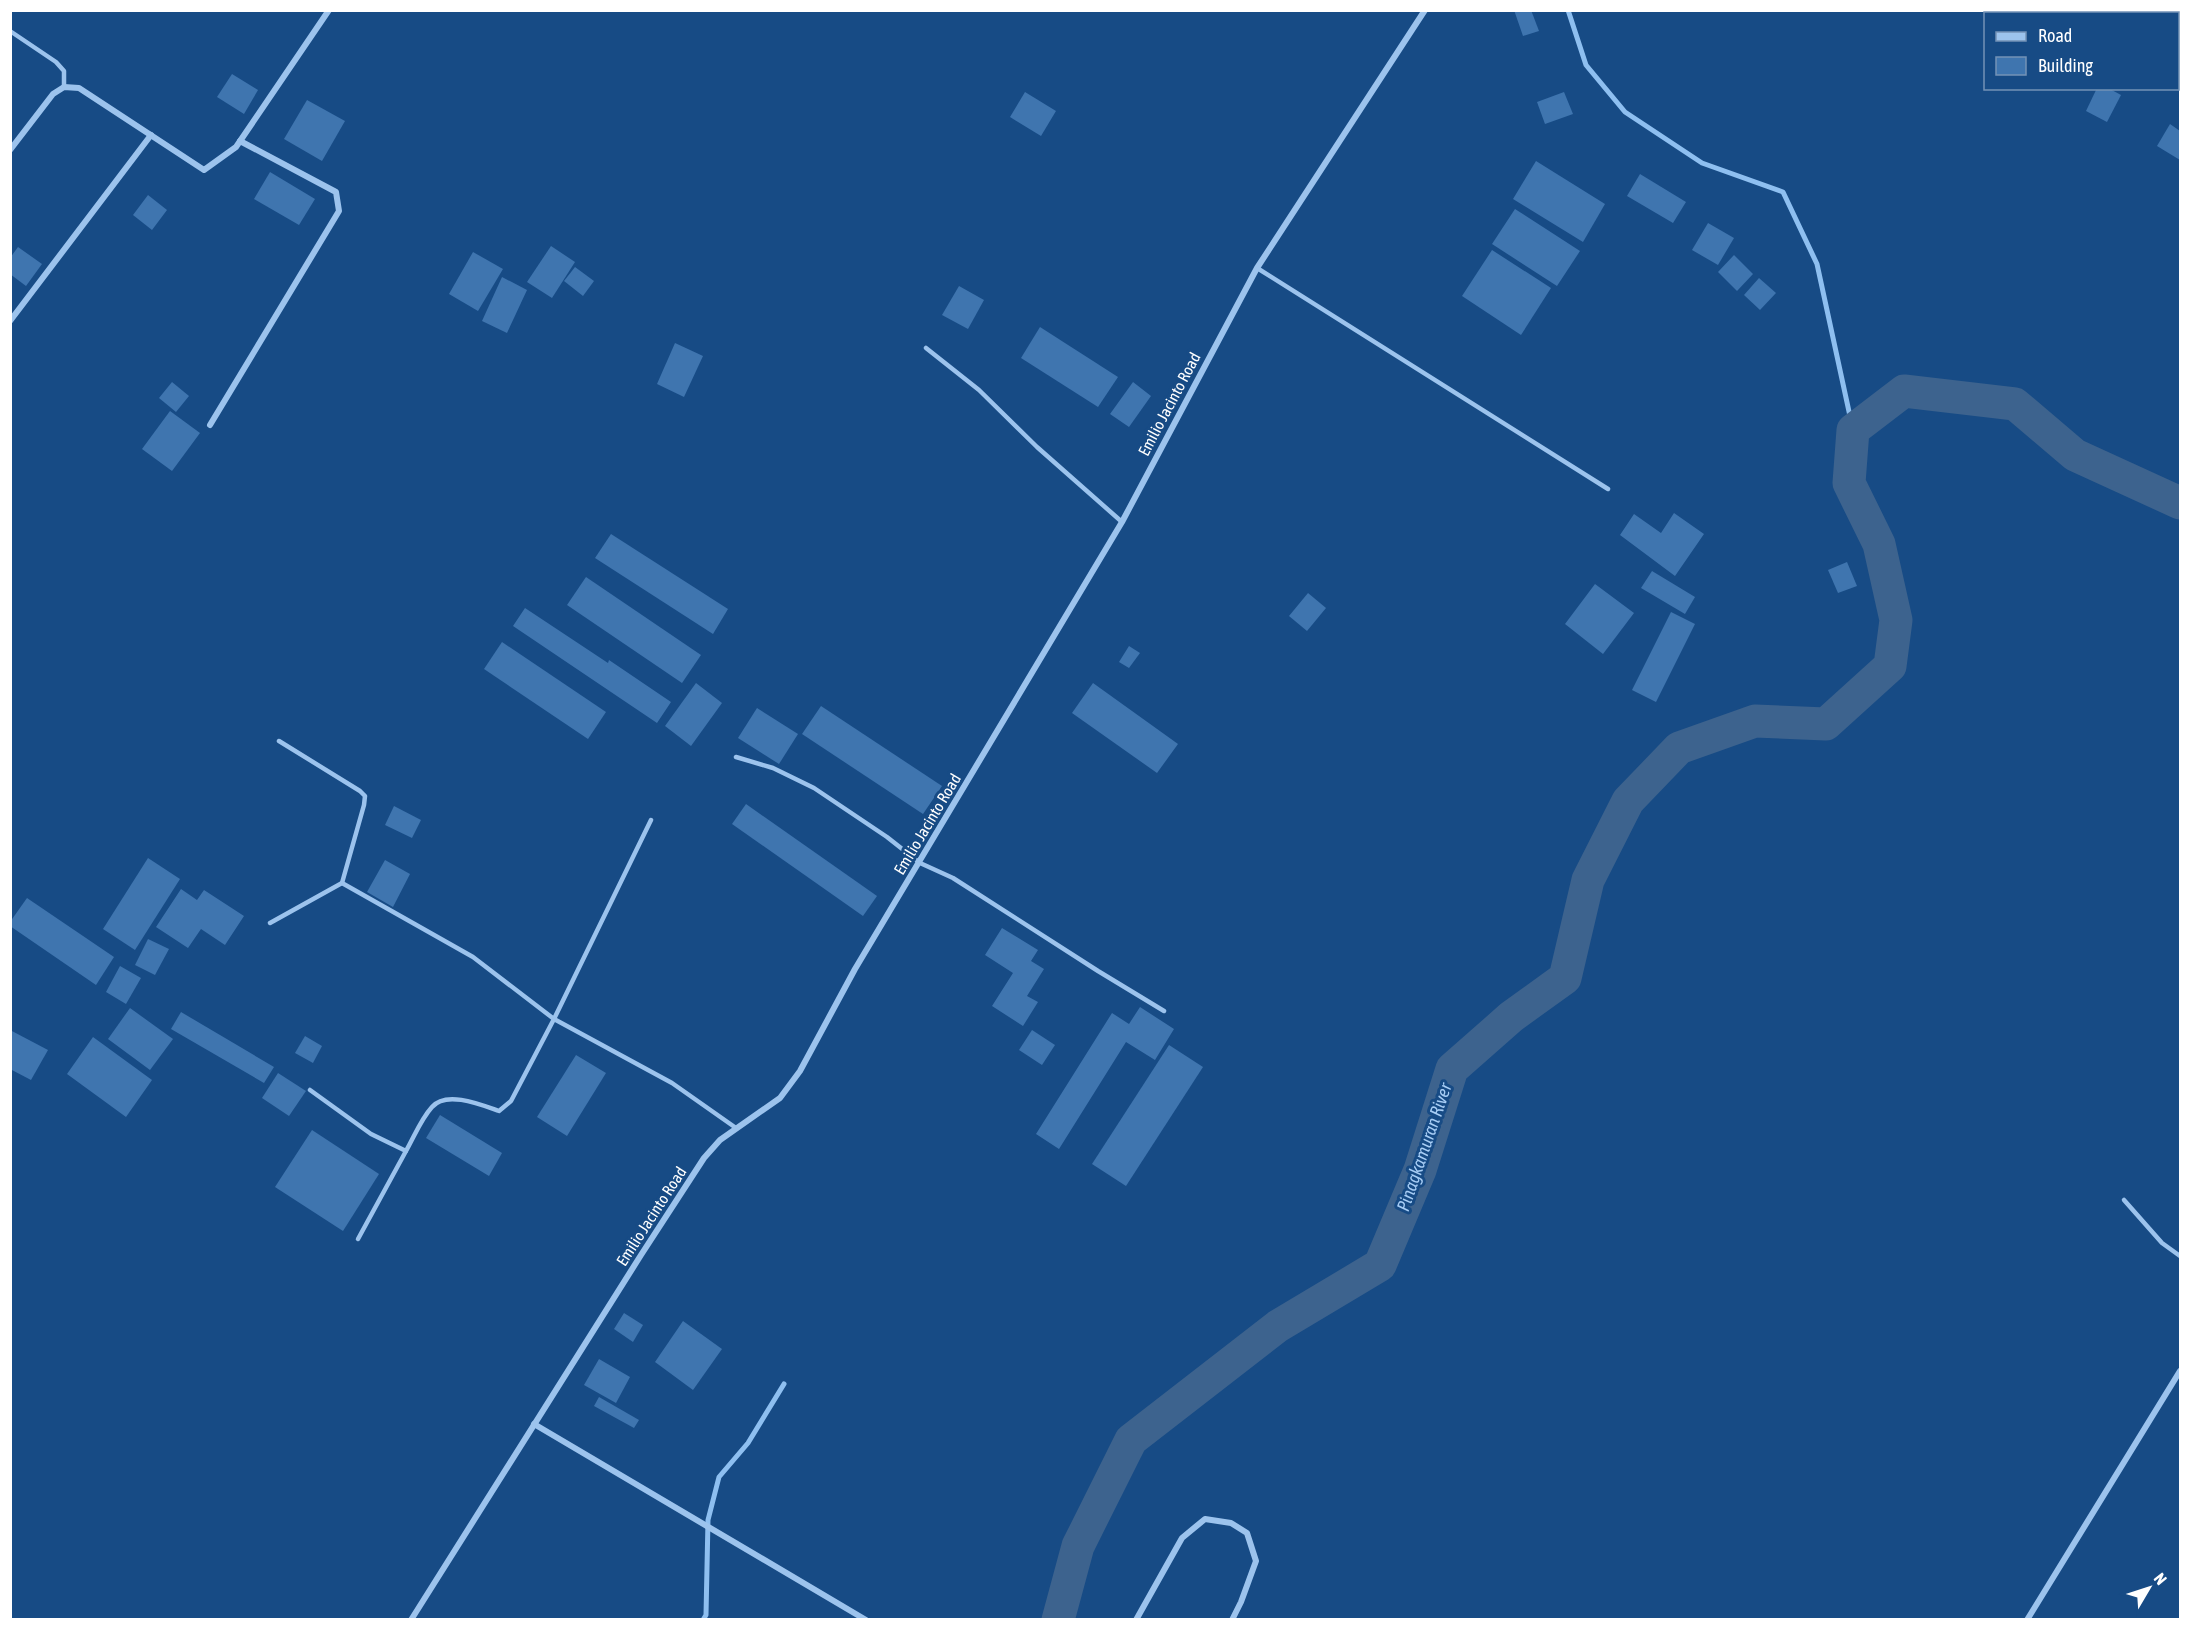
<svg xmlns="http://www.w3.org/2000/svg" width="2191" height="1630" font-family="'Asap Condensed',sans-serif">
<rect width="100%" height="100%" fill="#174b85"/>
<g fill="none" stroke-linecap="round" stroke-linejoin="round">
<!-- stream -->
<g stroke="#8ebff0" stroke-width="5">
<path d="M1568 10 1586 65 1625 112 1702 163 1783 192 1817 264 1853 430"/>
<path d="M703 1620 706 1615 708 1520 719 1477 748 1443 784 1384"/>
</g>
<!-- river -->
<path stroke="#3d638e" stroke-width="33" d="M1058 1620 1078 1546 1131 1440 1278 1326 1380 1265 1420 1170 1452 1069 1511 1017 1565 978 1588 880 1628 801 1679 748 1755 721 1826 724 1890 666 1896 620 1879 544 1849 483 1853 430 1904 391 2015 404 2075 455 2180 503"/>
</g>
<!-- building -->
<g fill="#3f75af">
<path d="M1514 10H1531L1539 31 1523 36Z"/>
<path d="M232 74 258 90 244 114 217 97Z"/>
<path d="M2097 88H2108L2121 95 2107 122 2086 111Z"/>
<path d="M1025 92 1056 111 1041 136 1010 117Z"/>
<path d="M1564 92 1573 114 1545 124 1537 102Z"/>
<path d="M307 100 345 121 322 161 284 139Z"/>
<path d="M2170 124 2180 131V160L2157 146Z"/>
<path d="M1536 161 1605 204 1583 242 1513 199Z"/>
<path d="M270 172 315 199 299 225 254 199Z"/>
<path d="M1640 174 1686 202 1673 223 1627 196Z"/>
<path d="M148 195 167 210 152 230 133 215Z"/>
<path d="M1515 209 1580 251 1557 286 1492 244Z"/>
<path d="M1708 223 1734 238 1718 265 1692 250Z"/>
<path d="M551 246 575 262 552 298 527 282Z"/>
<path d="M18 247 42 264 26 286 10 274V258Z"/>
<path d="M1492 250 1551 288 1521 335 1462 296Z"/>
<path d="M473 252 503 269 478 311 449 294Z"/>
<path d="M1734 255 1753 274 1737 291 1718 272Z"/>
<path d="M575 267 594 281 583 296 564 281Z"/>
<path d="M502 277 527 290 507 333 482 321Z"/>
<path d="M1759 278 1776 293 1760 310 1744 295Z"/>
<path d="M959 286 984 300 968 329 942 315Z"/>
<path d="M1040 327 1118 377 1098 407 1021 358Z"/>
<path d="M675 343 703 356 684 397 657 384Z"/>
<path d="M172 382 189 396 176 412 159 398Z"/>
<path d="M1133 382 1151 396 1129 427 1110 414Z"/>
<path d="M170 411 200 433 172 471 142 449Z"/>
<path d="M1674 513 1704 534 1675 576 1620 535 1634 514 1661 533Z"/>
<path d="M611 534 728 609 713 634 595 558Z"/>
<path d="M1847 562 1857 586 1838 593 1828 570Z"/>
<path d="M1652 571 1695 597 1685 614 1641 588Z"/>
<path d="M586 577 701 655 682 683 567 605Z"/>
<path d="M1595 584 1634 613 1603 654 1565 624Z"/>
<path d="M1308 593 1326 608 1307 631 1289 616Z"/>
<path d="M525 608 608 663 609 660 671 702 657 723 513 626Z"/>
<path d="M1671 612 1695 624 1656 702 1632 690Z"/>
<path d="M502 642 606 712 588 739 484 669Z"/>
<path d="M1129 646 1140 653 1129 668 1119 662Z"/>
<path d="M696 683 722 703 691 746 665 726Z"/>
<path d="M1093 683 1178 744 1157 773 1072 713Z"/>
<path d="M821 706 942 786 923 814 802 734Z"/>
<path d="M757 708 798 734 779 764 738 738Z"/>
<path d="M746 804 877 896 863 916 732 824Z"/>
<path d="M394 806 421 820 412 838 385 825Z"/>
<path d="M148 858 180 879 135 950 103 929Z"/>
<path d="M385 860 410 874 393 907 367 892Z"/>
<path d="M181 889 197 900 204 890 244 916 225 945 201 929 188 948 156 927Z"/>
<path d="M27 898 114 957 96 985 10 926V922Z"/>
<path d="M1002 928 1038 950 1031 961 1044 969 1027 996 1038 1002 1023 1026 992 1006 1013 973 985 955Z"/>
<path d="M148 939 169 949 155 975 135 965Z"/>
<path d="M120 966 141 978 126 1004 106 992Z"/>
<path d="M1140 1007 1174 1029 1155 1060 1126 1042 1059 1149 1036 1134 1112 1013 1129 1024Z"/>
<path d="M130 1008 173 1039 150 1070 108 1039Z"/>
<path d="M181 1012 274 1067 264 1083 171 1029Z"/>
<path d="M10 1030 48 1050 31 1080 10 1069Z"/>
<path d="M1032 1030 1055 1045 1042 1065 1019 1050Z"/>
<path d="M305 1036 322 1046 313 1063 295 1053Z"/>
<path d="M93 1037 152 1080 126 1117 67 1074Z"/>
<path d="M1169 1045 1203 1067 1126 1186 1092 1164Z"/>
<path d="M576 1055 606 1073 567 1136 537 1117Z"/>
<path d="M278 1073 306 1091 289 1116 262 1098Z"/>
<path d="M440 1115 502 1153 489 1176 426 1138Z"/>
<path d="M312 1130 379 1174 343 1231 275 1187Z"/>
<path d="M624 1313 643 1325 633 1342 614 1329Z"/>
<path d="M683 1321 722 1349 693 1390 655 1362Z"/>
<path d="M599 1359 630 1377 616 1403 584 1385Z"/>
<path d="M599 1397 639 1420 634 1428 594 1406Z"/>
</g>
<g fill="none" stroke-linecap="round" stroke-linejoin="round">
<!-- lane -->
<g stroke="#9cc3ed" stroke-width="4.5">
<path d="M10 31 56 62 64 71V87"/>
<path d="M1257 268 1608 489"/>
<path d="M926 348 979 390 1037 447 1122 522"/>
<path d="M279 741 360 791 365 796 364 805 342 883"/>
<path d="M736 757 773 768 814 788 887 837 920 863 953 878 1098 971 1164 1011"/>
<path d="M270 923 342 883 473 957 554 1019 672 1083 736 1128"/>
<path d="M310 1090 371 1134 406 1151C414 1137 421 1119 432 1107 446 1090 482 1105 499 1111L511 1101 554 1019 651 820"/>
<path d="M2124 1200 2162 1243 2180 1256"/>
<path d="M358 1239 406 1151"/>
</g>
<!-- street -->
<g stroke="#9cc3ed" stroke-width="6">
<path d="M10 150 53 94 64 87 79 88 204 170 236 147 329 10"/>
<path d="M10 321 151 135"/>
<path d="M210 425 339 211 336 192 240 141"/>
<path d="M534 1424 866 1620"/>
<path d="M411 1620 641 1255 704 1158 720 1140 780 1098 800 1071 855 969 1122 522 1257 268 1425 10"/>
<path d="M1136 1620 1182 1538 1205 1519 1231 1523 1247 1533 1256 1561 1241 1602 1232 1620"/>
<path d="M2027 1620 2180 1371"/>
</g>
</g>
<g text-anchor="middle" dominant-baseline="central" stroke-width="6" stroke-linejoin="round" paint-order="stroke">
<!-- street labels -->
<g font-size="16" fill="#fff" stroke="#174b85">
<text transform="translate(1169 404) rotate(-62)">Emilio Jacinto Road</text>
<text transform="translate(927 824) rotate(-59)">Emilio Jacinto Road</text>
<text transform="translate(651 1216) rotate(-57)">Emilio Jacinto Road</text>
</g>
<!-- water labels -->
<g font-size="18" font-style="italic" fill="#a7cdf5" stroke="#174b85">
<text transform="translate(1424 1147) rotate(-71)">Pinagkamuran River</text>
</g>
</g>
<!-- border -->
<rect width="2191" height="1630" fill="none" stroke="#ffffff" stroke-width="24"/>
<!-- legend -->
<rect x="1984" y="12" width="195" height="78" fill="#174b85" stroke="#7493b6" stroke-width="1.5"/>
<rect x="1996" y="32" width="30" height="9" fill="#9cc3ed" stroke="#7493b6" stroke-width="1.5"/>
<text x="2038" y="42" font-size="18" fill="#ffffff">Road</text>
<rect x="1996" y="57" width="30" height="18" fill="#3f75af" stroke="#7493b6" stroke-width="1.5"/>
<text x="2038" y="72" font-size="18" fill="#ffffff">Building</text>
<!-- north arrow -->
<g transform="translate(2149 1588) rotate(51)" stroke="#174b85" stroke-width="4.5" paint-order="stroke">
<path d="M0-4.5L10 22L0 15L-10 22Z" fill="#ffffff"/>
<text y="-9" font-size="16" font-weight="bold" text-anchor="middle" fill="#ffffff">N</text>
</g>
</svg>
